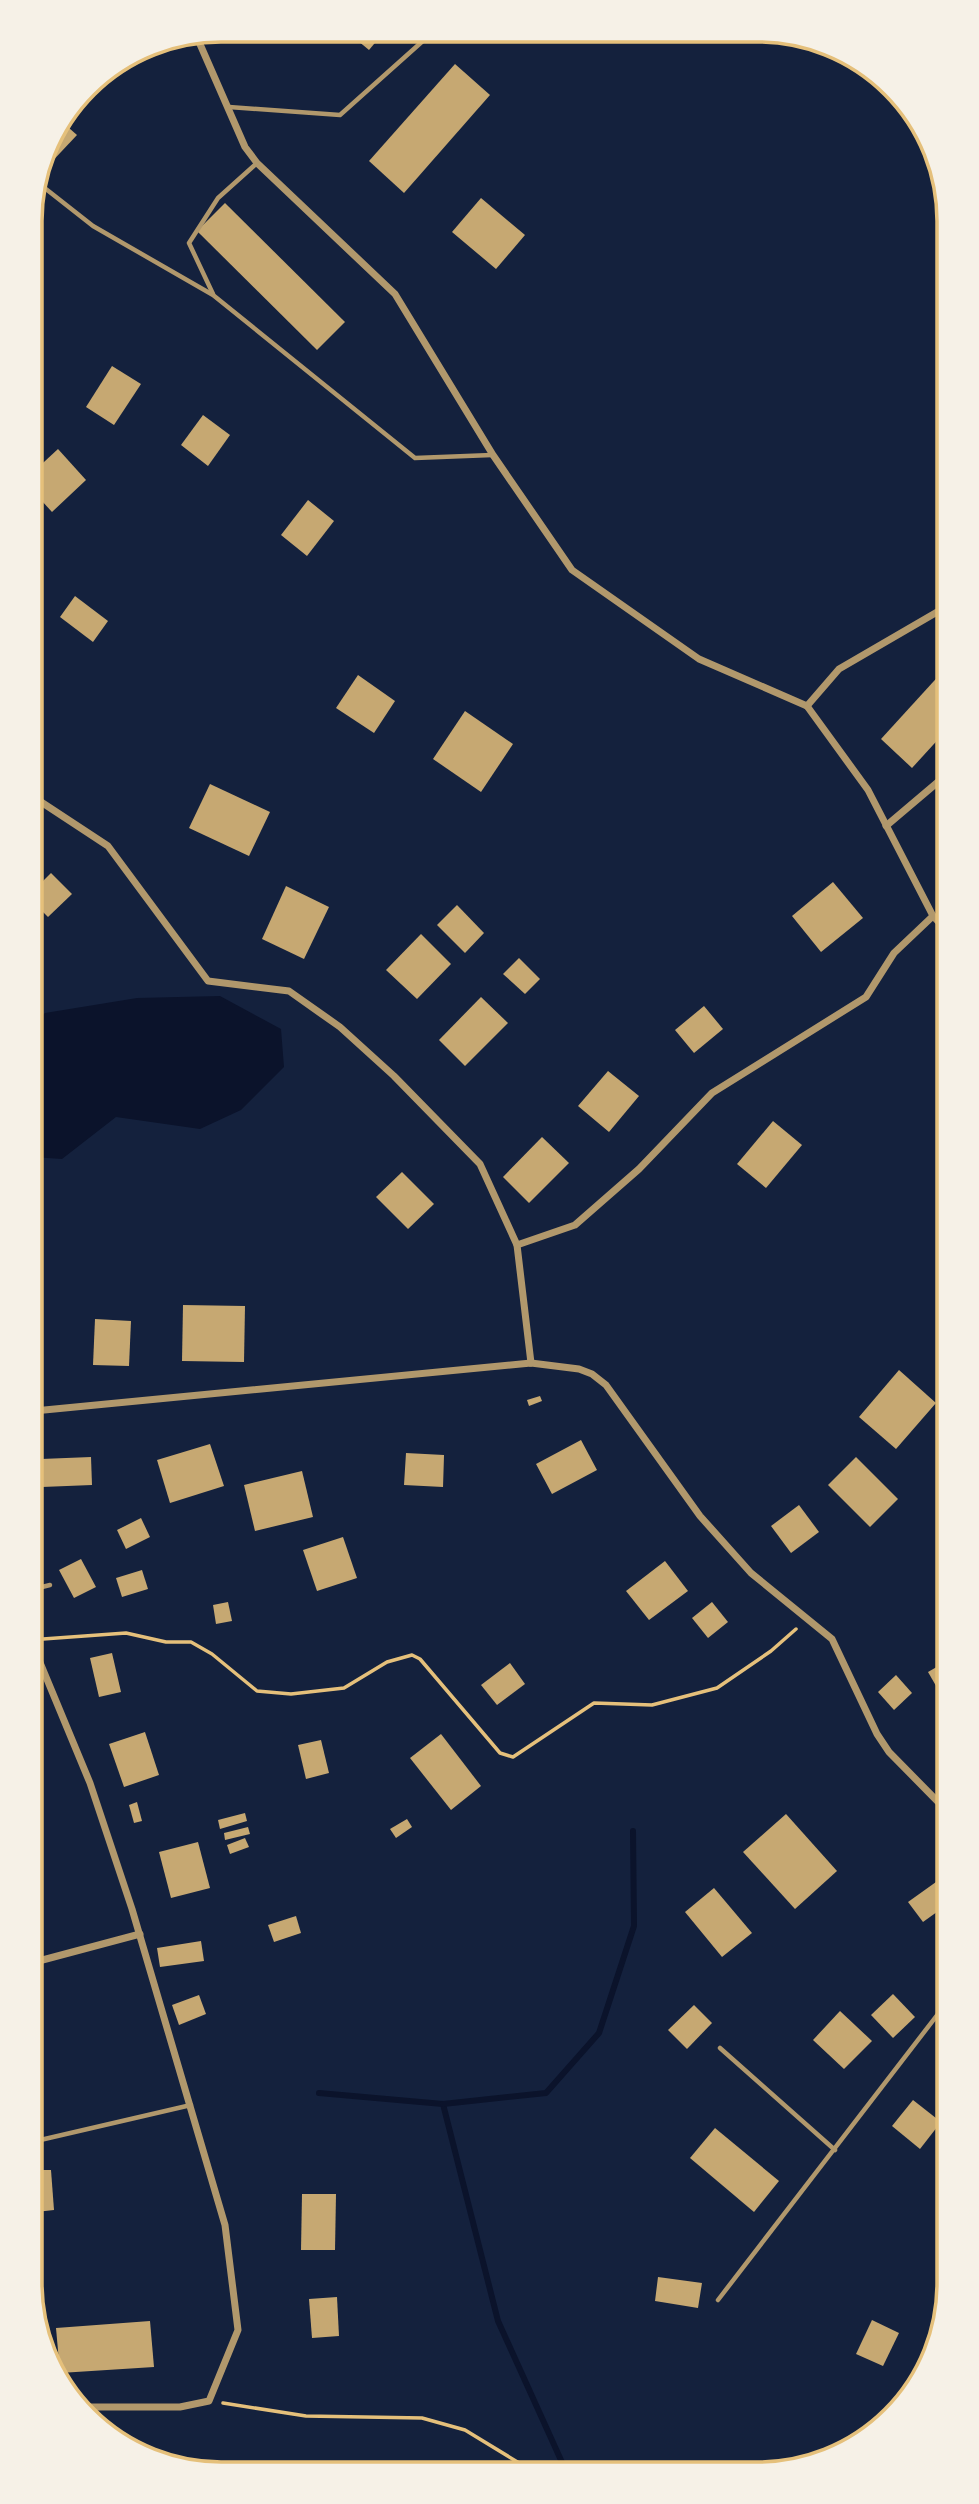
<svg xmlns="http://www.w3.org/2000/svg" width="979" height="2504" font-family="'Source Sans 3',sans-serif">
<rect width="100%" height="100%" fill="#14213d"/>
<!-- water -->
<path fill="#0b132b" d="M220 996 281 1029 284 1067 241 1110 200 1129 116 1117 62 1159 33 1157 32 1024 45 1013 137 998Z"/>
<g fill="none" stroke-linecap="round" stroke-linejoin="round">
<!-- stream -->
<g stroke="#0b132b" stroke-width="6">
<path d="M319 2093 443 2104 498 2321 565 2469"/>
<path d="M443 2104 546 2093 599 2033 634 1926 633 1831"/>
</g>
</g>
<!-- building -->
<g fill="#c6a872">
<path d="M346 31H385L369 50Z"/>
<path d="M455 64 490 95 404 193 369 161Z"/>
<path d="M61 121 77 135 45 169 42 165 49 137Z"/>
<path d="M481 198 525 235 496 269 452 232Z"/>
<path d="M225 203 345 322 317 350 197 231Z"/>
<path d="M112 366 141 384 114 425 86 407Z"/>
<path d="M203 415 230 435 208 466 181 445Z"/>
<path d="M58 449 86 480 52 512 31 489V474Z"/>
<path d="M308 500 334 521 307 556 281 535Z"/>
<path d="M75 596 108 621 93 642 60 617Z"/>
<path d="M944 670V733L912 768 881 739Z"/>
<path d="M358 675 395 701 374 733 336 708Z"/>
<path d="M465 711 513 744 481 792 433 759Z"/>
<path d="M210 784 270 812 249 856 189 828Z"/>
<path d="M51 873 72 894 48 917 32 901V892Z"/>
<path d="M833 882 863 918 821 952 792 916Z"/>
<path d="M286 886 329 907 304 959 262 939Z"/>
<path d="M457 905 484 933 465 953 437 925Z"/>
<path d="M421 934 451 964 417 999 386 970Z"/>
<path d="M519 958 540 979 525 994 503 974Z"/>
<path d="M481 997 508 1023 465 1066 439 1040Z"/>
<path d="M704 1006 723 1029 694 1053 675 1030Z"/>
<path d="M608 1071 639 1096 609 1132 578 1106Z"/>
<path d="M773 1121 802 1145 766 1188 737 1164Z"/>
<path d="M542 1137 569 1163 529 1203 503 1177Z"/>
<path d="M402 1172 434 1204 408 1229 376 1197Z"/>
<path d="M183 1305 245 1306 244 1362 182 1361Z"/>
<path d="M95 1319 131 1321 129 1366 93 1365Z"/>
<path d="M899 1370 936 1403 896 1449 859 1417Z"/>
<path d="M540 1396 542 1401 529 1406 527 1400Z"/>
<path d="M581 1440 597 1470 552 1494 536 1464Z"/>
<path d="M210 1444 224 1486 170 1503 157 1460Z"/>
<path d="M406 1453 444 1455 443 1487 404 1485Z"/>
<path d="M91 1457 92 1485 42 1487 41 1459Z"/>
<path d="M856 1457 898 1499 870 1527 828 1485Z"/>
<path d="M302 1471 313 1517 255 1531 244 1485Z"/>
<path d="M799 1505 819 1532 791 1553 771 1526Z"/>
<path d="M141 1518 150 1537 126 1549 117 1530Z"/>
<path d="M343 1537 357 1578 317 1591 303 1550Z"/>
<path d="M81 1559 96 1587 74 1598 59 1570Z"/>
<path d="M665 1561 688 1591 649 1620 626 1591Z"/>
<path d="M142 1570 148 1589 122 1597 116 1578Z"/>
<path d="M228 1602 232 1621 216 1624 213 1605Z"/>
<path d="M712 1602 728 1622 708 1638 692 1618Z"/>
<path d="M112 1653 121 1692 99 1697 90 1658Z"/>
<path d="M947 1661V1705L928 1672Z"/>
<path d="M510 1663 525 1684 497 1705 481 1685Z"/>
<path d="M896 1675 912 1693 894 1710 878 1692Z"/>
<path d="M145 1732 159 1775 124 1787 109 1744Z"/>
<path d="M441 1734 481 1786 451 1810 410 1758Z"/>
<path d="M321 1740 329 1773 306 1779 298 1745Z"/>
<path d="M137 1802 142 1821 134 1823 129 1805Z"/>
<path d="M245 1813 247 1821 220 1829 218 1820Z"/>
<path d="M786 1814 837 1871 795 1909 743 1852Z"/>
<path d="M407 1819 412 1827 396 1838 390 1829Z"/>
<path d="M248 1827 250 1834 225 1840 224 1833Z"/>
<path d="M245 1838 249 1847 230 1854 227 1845Z"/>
<path d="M198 1842 210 1888 171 1898 159 1852Z"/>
<path d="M943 1877 948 1884V1904L923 1922 908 1902Z"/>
<path d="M714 1888 752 1933 722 1957 685 1912Z"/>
<path d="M296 1916 301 1933 274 1942 268 1925Z"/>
<path d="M201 1941 204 1961 160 1967 157 1948Z"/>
<path d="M893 1994 915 2017 893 2038 871 2015Z"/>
<path d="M199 1995 206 2014 179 2025 172 2005Z"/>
<path d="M694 2005 712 2023 687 2049 668 2030Z"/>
<path d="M840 2011 872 2041 844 2069 813 2040Z"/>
<path d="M913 2100 941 2122 920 2149 892 2126Z"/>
<path d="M715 2128 779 2181 754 2212 690 2158Z"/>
<path d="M36 2170H51L54 2210 36 2212Z"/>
<path d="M302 2194H336L335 2250H301Z"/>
<path d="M658 2277 702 2283 698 2308 655 2301Z"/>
<path d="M337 2297 339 2336 312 2338 309 2299Z"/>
<path d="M872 2320 899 2333 883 2366 856 2354Z"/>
<path d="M150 2321 154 2367 60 2373 56 2328Z"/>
</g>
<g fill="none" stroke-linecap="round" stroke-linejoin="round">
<!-- path -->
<g stroke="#e5c07b" stroke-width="3.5">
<path d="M43 1639 126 1633 166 1642H191L212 1654 257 1691 291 1694 344 1688 387 1662 412 1655 420 1659 500 1753 513 1757 594 1703 652 1705 717 1688 771 1651 796 1629"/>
<path d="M223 2403 306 2416 422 2418 465 2430 529 2469"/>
</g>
<!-- service -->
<g stroke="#b1986c" stroke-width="4.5">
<path d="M229 107 340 115 434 31"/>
<path d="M37 182 93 226 213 295 415 458 492 455"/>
<path d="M213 294 189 243 218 198 257 163"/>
<path d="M34 1589 50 1585"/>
<path d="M720 2048 835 2150"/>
<path d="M36 2141 191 2105"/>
<path d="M718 2300 948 2001"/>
</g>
<!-- minor -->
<g stroke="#b1986c" stroke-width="7">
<path d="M196 35 245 147 257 163 395 294 493 455 572 570 699 659 807 706 868 790 933 916 945 929"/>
<path d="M807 706 839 669 944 608"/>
<path d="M32 796 108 846 208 981 289 991 340 1027 394 1076 480 1164 517 1245 531 1363"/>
<path d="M886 826 945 776"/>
<path d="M517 1245 575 1225 639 1169 712 1093 866 997 894 953 933 916"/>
<path d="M34 1411 531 1363 579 1369 592 1374 606 1385 700 1516 751 1573 832 1639 877 1734 889 1752 947 1811"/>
<path d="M34 1648 90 1783 132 1909 225 2225 238 2330 209 2401 180 2407H79"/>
<path d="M35 1962 140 1934"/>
</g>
</g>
<!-- crop -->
<path d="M0 0H979V2504H0ZM221 42H758A179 179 0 0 1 937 221V2283A179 179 0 0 1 758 2462H221A179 179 0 0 1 42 2283V221A179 179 0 0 1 221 42Z" fill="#f6f1e7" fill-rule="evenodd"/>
<path fill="none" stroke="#e5c07b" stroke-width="3.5" d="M221 42H758A179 179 0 0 1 937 221V2283A179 179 0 0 1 758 2462H221A179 179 0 0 1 42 2283V221A179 179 0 0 1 221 42Z"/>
</svg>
